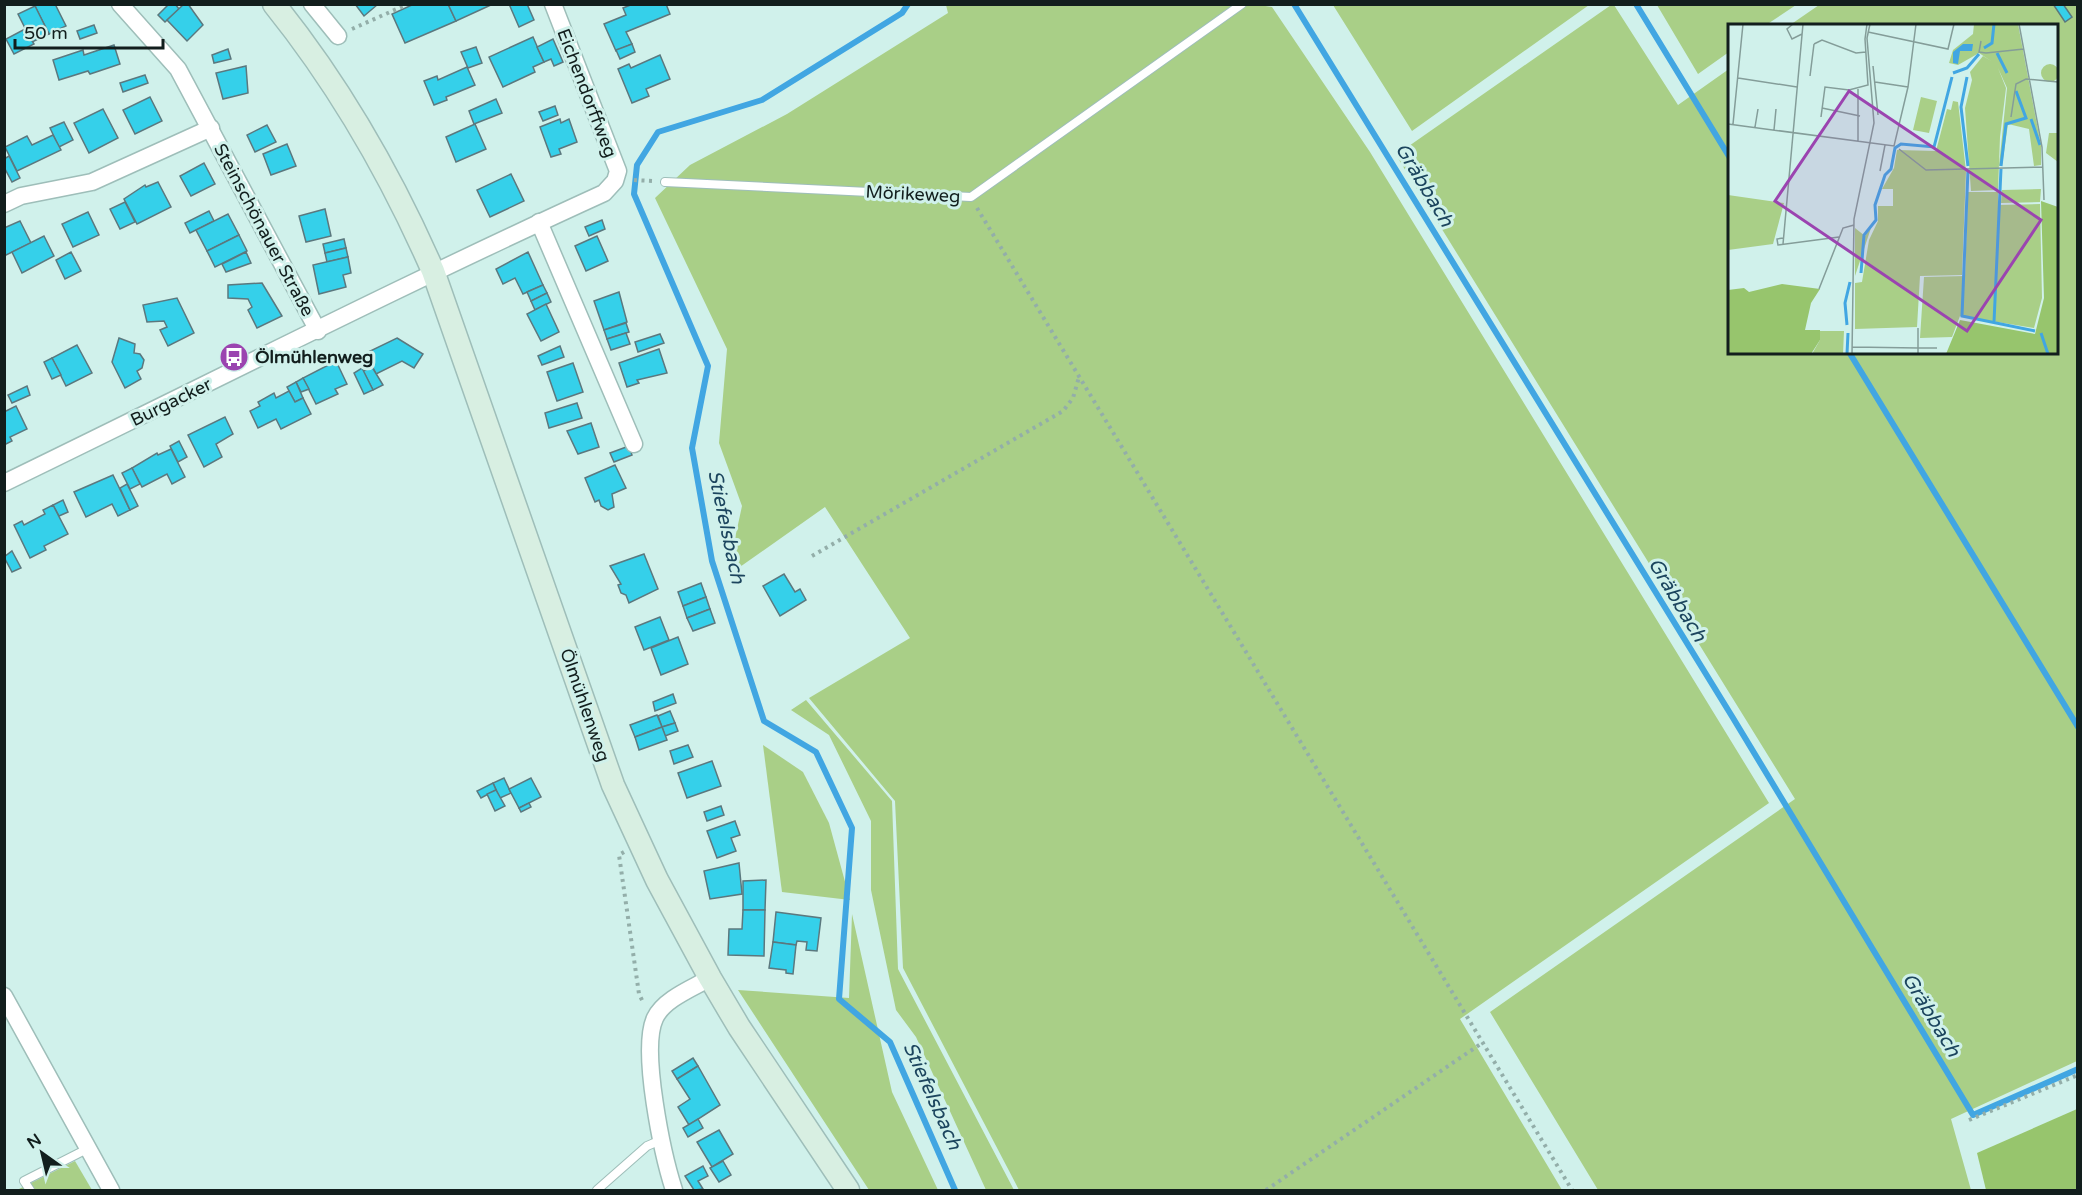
<svg xmlns="http://www.w3.org/2000/svg" width="2082" height="1195" font-family="'Varela Round',sans-serif">
<rect width="100%" height="100%" fill="#d0f1eb"/>
<!-- green -->
<g fill="#a9cf87">
<path d="M1252 4 1272 7 1370 152 1769 803 1460 1019 1562 1190H1019L903 968 895 801 809 698 910 638 825 507 737 569 734 543 742 506 719 443 727 349 655 198 690 165 787 114 948 13 946 5Z"/>
<path d="M1333 5H1332H1589L1412 131Z"/>
<path d="M1611 5H1614L1678 105 1729 69 1730 352H2056V26L1790 25 1819 5H2077V1061L1951 1119 1971 1190H1598L1490 1012 1795 799 1396 155Z"/>
<path d="M1657 5H1796L1766 25 1730 26 1729 52 1698 74Z"/>
<path d="M806 700 892 801 898 969 1014 1190H986L916 1037 896 1010 871 890V821L829 735 791 710Z"/>
<path d="M763 745 803 772 829 823 850 900 782 892Z"/>
<path d="M852 914 892 1092 938 1190H869L738 990 849 998Z"/>
<path d="M75 1161 92 1190H17Z"/>
</g>
<!-- forest -->
<path fill="#97c56d" d="M2077 1109V1190H1986L1977 1153Z"/>
<g fill="none" stroke-linecap="round" stroke-linejoin="round">
<!-- stream -->
<g stroke="#41a6e2" stroke-width="6">
<path d="M908 4 902 13 762 100 658 132 637 165 634 194 708 366 692 448 712 561 764 721 816 752 852 828 839 999 890 1042 955 1190"/>
<path d="M1294 4 1733 718 1973 1115 2078 1069"/>
<path d="M1636 4 1730 158"/>
<path d="M1849 352 2078 727"/>
</g>
</g>
<!-- building -->
<g fill="#35d0ea" stroke="#5b787e" stroke-width="1.5">
<path d="M39 4H55L66 26 49 34 35 6Z"/>
<path d="M169 4H175L179 9 165 22 158 15Z"/>
<path d="M184 4H188L203 25 187 41 167 20Z"/>
<path d="M355 4H377V5L364 16Z"/>
<path d="M414 4H448L456 21 405 43 392 14Z"/>
<path d="M448 4H493L456 21Z"/>
<path d="M509 4H527L534 20 519 27Z"/>
<path d="M633 4H666L670 14 626 32 632 44 616 51 604 24 626 15 623 8Z"/>
<path d="M2053 4H2063L2072 17 2065 22Z"/>
<path d="M35 6 49 34 32 42 18 14Z"/>
<path d="M94 25 97 33 80 39 77 31Z"/>
<path d="M25 29 34 44 14 54 6 39Z"/>
<path d="M533 37 544 62 533 67 535 72 503 87 489 57Z"/>
<path d="M553 39 563 62 554 66 551 59 544 62 537 47Z"/>
<path d="M632 44 635 52 620 59 616 50Z"/>
<path d="M114 45 120 64 90 74 88 71 59 80 53 60 83 50 84 55Z"/>
<path d="M476 47 482 63 468 68 461 52Z"/>
<path d="M228 49 231 59 214 63 212 55Z"/>
<path d="M660 55 670 79 646 89 649 96 632 103 618 69 629 64 631 68Z"/>
<path d="M246 66 248 93 223 99 216 73Z"/>
<path d="M467 67 475 85 446 97 447 100 434 105 424 81 437 76 438 80Z"/>
<path d="M145 75 148 83 123 92 120 83Z"/>
<path d="M150 97 162 121 135 134 123 110Z"/>
<path d="M496 99 502 113 474 124 469 111Z"/>
<path d="M555 106 558 115 543 121 539 112Z"/>
<path d="M103 109 118 138 89 153 74 123Z"/>
<path d="M560 119 561 123 569 119 577 142 559 149 561 154 551 157 540 127Z"/>
<path d="M64 122 73 140 59 147 50 128Z"/>
<path d="M475 124 486 149 456 162 446 137Z"/>
<path d="M267 125 276 142 255 152 247 135Z"/>
<path d="M53 135 61 150 17 171 5 147 27 136 32 145Z"/>
<path d="M287 144 296 166 271 175 263 154Z"/>
<path d="M9 156 20 178 12 182 4 167V159Z"/>
<path d="M204 163 215 184 191 196 180 176Z"/>
<path d="M511 174 524 201 490 217 477 190Z"/>
<path d="M158 182 171 207 137 224 124 199 145 185 146 187Z"/>
<path d="M125 202 135 222 120 229 110 209Z"/>
<path d="M325 209 331 236 306 242 299 216Z"/>
<path d="M209 211 214 221 190 233 185 223Z"/>
<path d="M88 212 99 235 73 247 62 224Z"/>
<path d="M228 214 239 235 207 251 196 230Z"/>
<path d="M602 220 605 229 589 236 585 227Z"/>
<path d="M20 221 31 243 4 256V228Z"/>
<path d="M239 235 247 251 215 267 207 251Z"/>
<path d="M44 236 54 256 22 273 12 252Z"/>
<path d="M597 236 608 261 586 271 575 246Z"/>
<path d="M344 239 346 248 325 253 323 244Z"/>
<path d="M346 248 348 257 327 262 325 253Z"/>
<path d="M71 252 81 271 65 279 56 260Z"/>
<path d="M246 252 251 263 226 272 222 264Z"/>
<path d="M528 252 543 285 523 294 515 278 503 284 496 269Z"/>
<path d="M348 257 351 273 343 275 346 287 319 294 313 265Z"/>
<path d="M262 283 282 316 257 328 248 310 252 307 248 299 228 298V285Z"/>
<path d="M543 285 547 293 531 301 527 292Z"/>
<path d="M619 292 627 322 604 330 594 301Z"/>
<path d="M547 293 551 302 535 310 531 301Z"/>
<path d="M177 298 194 333 168 346 160 330 167 327 164 321 147 322 143 305Z"/>
<path d="M546 304 559 332 541 341 527 314Z"/>
<path d="M626 323 629 332 607 339 604 330Z"/>
<path d="M626 333 630 344 611 350 607 339Z"/>
<path d="M660 334 664 343 638 352 635 342Z"/>
<path d="M119 338 135 344 134 353 140 354 144 360 142 368 137 371 141 379 125 388 112 362Z"/>
<path d="M397 338 423 354 414 368 402 361 376 374 366 353Z"/>
<path d="M77 345 92 373 66 386 52 358Z"/>
<path d="M560 346 564 357 542 365 538 356Z"/>
<path d="M659 349 667 373 637 380 639 383 627 387 619 363Z"/>
<path d="M52 358 61 375 52 379 44 362Z"/>
<path d="M336 361 347 384 335 389 338 394 316 404 303 378Z"/>
<path d="M573 363 583 392 557 401 547 372Z"/>
<path d="M372 367 383 385 373 390 363 371Z"/>
<path d="M362 368 373 390 364 394 354 373Z"/>
<path d="M303 378 309 389 301 392 296 382Z"/>
<path d="M296 382 303 398 295 402 287 387Z"/>
<path d="M27 386 30 395 12 403 8 395Z"/>
<path d="M289 391 295 402 303 398 311 414 281 429 276 419 258 428 250 411 260 406 258 402 274 393 276 398Z"/>
<path d="M577 403 582 418 549 428 545 413Z"/>
<path d="M16 406 27 429 10 437 12 441 4 445V409L6 411Z"/>
<path d="M225 417 233 434 216 444 222 457 204 467 188 435Z"/>
<path d="M591 423 599 447 578 454 567 431Z"/>
<path d="M179 441 187 457 178 462 170 446Z"/>
<path d="M629 446 632 455 614 462 610 453Z"/>
<path d="M171 449 185 477 172 484 167 474 142 487 132 468 157 453 158 455Z"/>
<path d="M615 465 626 488 612 494 614 507 608 510 601 506 599 500 595 502 585 478Z"/>
<path d="M132 468 140 484 130 489 122 473Z"/>
<path d="M113 475 130 510 118 516 112 504 86 517 74 492Z"/>
<path d="M127 484 138 506 130 510 120 488Z"/>
<path d="M63 500 68 512 59 516 53 505Z"/>
<path d="M53 505 68 534 44 546 46 550 30 558 14 525 22 521 24 525 45 514 43 510Z"/>
<path d="M12 551 21 568 12 572 4 557Z"/>
<path d="M644 554 658 589 629 603 626 595 621 593 618 585 621 584 610 566Z"/>
<path d="M784 574 795 592 800 589 806 600 780 616 763 586Z"/>
<path d="M701 583 706 597 683 606 678 592Z"/>
<path d="M706 597 710 609 687 618 683 606Z"/>
<path d="M710 609 715 623 693 631 687 618Z"/>
<path d="M660 617 669 640 644 650 635 627Z"/>
<path d="M678 637 688 664 661 675 651 648Z"/>
<path d="M673 694 676 703 655 711 653 702Z"/>
<path d="M670 711 675 723 662 727 658 716Z"/>
<path d="M657 715 662 727 635 737 630 725Z"/>
<path d="M675 723 678 731 665 736 662 727Z"/>
<path d="M662 727 667 740 639 750 635 737Z"/>
<path d="M688 745 693 757 674 764 670 751Z"/>
<path d="M712 761 721 786 687 798 678 773Z"/>
<path d="M504 778 511 793 500 798 493 783Z"/>
<path d="M531 778 541 797 519 808 509 789Z"/>
<path d="M493 783 496 790 481 798 477 791Z"/>
<path d="M496 790 505 806 495 811 487 794Z"/>
<path d="M529 803 531 807 521 812 519 808Z"/>
<path d="M721 806 724 815 707 821 704 812Z"/>
<path d="M735 821 740 835 731 838 736 851 717 858 707 831Z"/>
<path d="M739 863 742 894 710 899 704 871Z"/>
<path d="M766 880 765 910H743V881Z"/>
<path d="M743 910H765L764 956 728 955 729 929H742Z"/>
<path d="M776 912 821 918 817 951 806 950 807 942 797 941 796 945 773 942Z"/>
<path d="M773 942 796 945 793 974 786 973V970L769 968Z"/>
<path d="M693 1058 698 1066 677 1079 672 1071Z"/>
<path d="M698 1066 720 1105 689 1125 678 1107 690 1099 677 1079Z"/>
<path d="M698 1119 703 1128 688 1137 683 1128Z"/>
<path d="M719 1130 733 1154 712 1167 697 1142Z"/>
<path d="M723 1161 731 1175 719 1182 710 1168Z"/>
<path d="M703 1166 708 1176 698 1181 703 1189 694 1190 685 1176Z"/>
</g>
<g fill="none" stroke-linecap="round" stroke-linejoin="round">
<!-- lane casing -->
<g stroke="#9ebeb9" stroke-width="10">
<g id="lane">
<path d="M665 182 971 197 1242 4"/>
<path d="M30 1190 24 1181 89 1148"/>
<path d="M597 1190 647 1146 661 1140"/>
</g>
</g>
<!-- street casing -->
<g stroke="#9ebeb9" stroke-width="19">
<g id="street">
<path d="M120 4 178 69 318 331"/>
<path d="M312 4 338 36"/>
<path d="M4 204 21 196 92 182 211 128"/>
<path d="M539 222 634 444"/>
<path d="M4 483C204 386 402 285 604 193L615 181 618 171 553 4"/>
<path d="M4 996 111 1190"/>
<path d="M674 1190C663 1156 640 1050 655 1018 664 999 693 988 710 978"/>
</g>
</g>
<!-- secondary casing -->
<g stroke="#9ebeb9" stroke-width="25">
<path id="secondary" d="M274 4C340 86 391 175 433 271L613 785 657 880 710 978 739 1027 848 1190"/>
</g>
<!-- path -->
<g stroke="#93aea9" stroke-width="4" stroke-dasharray="3 4.5" stroke-linecap="butt">
<path d="M352 29 408 4"/>
<path d="M634 180 653 181"/>
<path d="M977 208 1572 1190"/>
<path d="M812 556 1063 411 1073 398 1079 377"/>
<path d="M624 852 619 855 639 994 644 1004"/>
<path d="M1969 1120 2078 1075"/>
<path d="M1266 1190 1482 1043"/>
</g>
<!-- lane -->
<use href="#lane" stroke="#fff" stroke-width="8"/>
<!-- street -->
<use href="#street" stroke="#fff" stroke-width="16"/>
<!-- secondary -->
<use href="#secondary" stroke="#d8efe2" stroke-width="22"/>
</g>
<!-- icons -->
<defs>
<g id="bus-disc" transform="scale(1.5)"><circle r="9.5" fill="#9b44b0" stroke="#d0f1eb"/><path d="M-5-6H5V4H4V6H2V4H-2V6H-4V4H-5ZM-3.5-4V0h7V-4ZM-3.5 1.2v1.5H-2V1.2ZM2 1.2v1.5H3.5V1.2Z" fill="#fff"/></g>
</defs>
<g fill-rule="evenodd">
<use href="#bus-disc" x="234" y="357"/>
</g>
<g text-anchor="middle" dominant-baseline="central" stroke-width="6" stroke-linejoin="round" paint-order="stroke">
<!-- street labels -->
<g font-size="18" fill="#121e1d" stroke="#d0f1eb">
<text transform="translate(587 93) rotate(69)">Eichendorffweg</text>
<text transform="translate(913 194) rotate(3)">Mörikeweg</text>
<text transform="translate(264 230) rotate(62)">Steinschönauer Straße</text>
<text transform="translate(171 402) rotate(-26)">Burgacker</text>
<text transform="translate(585 705) rotate(71)">Ölmühlenweg</text>
</g>
<!-- poi labels -->
<g font-size="18" font-weight="bold" fill="#121e1d" stroke="#d0f1eb" text-anchor="start">
<text x="255" y="357">Ölmühlenweg</text>
</g>
<!-- water labels -->
<g font-size="20" font-style="italic" fill="#1c455e" stroke="#d0f1eb">
<text transform="translate(1424 185) rotate(59)">Gräbbach</text>
<text transform="translate(726 527) rotate(78)">Stiefelsbach</text>
<text transform="translate(1677 600) rotate(59)">Gräbbach</text>
<text transform="translate(1931 1015) rotate(59)">Gräbbach</text>
<text transform="translate(932 1096) rotate(66)">Stiefelsbach</text>
</g>
</g>
<!-- overview -->
<g transform="translate(1728 24)">
<rect width="330" height="330" fill="#d0f1eb"/>
<path d="M246 0H290L313 122V141L306 142 301 105 280 100 274 142H271L279 64 270 44 278 64 272 113 270 166 243 167 237 84 244 56 242 48 255 32 263 37 251 29 230 41 221 39 225 26 245 10ZM313 49a9 9 0 1 1 18 0a9 9 0 1 1-18 0ZM193 73 209 77 201 109 185 106ZM225 77 230 78 238 147 234 251 192 252 189 303 127 305V259L134 258 141 216 150 197V182H165V165H154L166 144 169 126 208 127 219 85 223 86ZM321 109H330V138L318 129ZM313 165 312 178 273 179 274 166ZM240 168H270V181L312 180 314 274 306 304 232 292 224 313 192 314 196 253 237 252ZM0 171 56 179 45 220 0 226ZM127 204 137 212 143 204 127 252ZM92 307H116L115 330H84L92 316Z" fill="#a9cf87"/>
<path d="M313 177 330 183V330H218L232 296 307 310 316 274ZM54 260 92 265 83 279 77 306H92V316L83 330H0V266L16 264 21 268Z" fill="#97c56d"/>
<path d="M235 20H245L244 27H232L230 40 225 39V28Z" fill="#41a6e2"/>
<path fill="none" stroke="#41a6e2" stroke-width="3" d="M256 24 264 19 266 0M269 29 279 49M225 49 239 44 251 30M239 53 233 83 240 142M303 95 312 121M273 142 278 100 298 94 288 67M240 146 234 292 307 307M133 249 136 211 148 196 147 181 157 151 163 145 167 124 173 120 206 123 224 53M266 298 273 145M119 301 117 279 122 258M313 309 320 330M119 330 120 309"/>
<path fill="none" stroke="#849d99" stroke-width="1.5" d="M65 0 59 5 64 15 74 10M291 0 314 123 316 176M140 8 220 25 226 0M253 17 251 28 258 29 296 25M86 20 94 16 128 29 138 28M145 42 150 91M82 52 86 20M10 54 69 63M147 58 180 63M94 84 132 92M93 93 97 63 121 66 140 61 137 15 139 0M283 93 288 60 298 55 330 58M0 100 166 122 180 63 188 0M5 100 15 0M27 103 30 85M46 106 48 85M130 117V65M171 125 198 146 315 143M152 147 157 121M55 214 49 215 50 221 111 213M55 220 75 0M91 265 115 204 126 201M124 323 190 324V304M124 330 126 195 146 99 139 14 142 0M190 330V324H209"/>
<path fill="#9b44b0" fill-opacity="0.15" stroke="#9b44b0" stroke-width="3" d="M121 67 313 196 239 307 47 177Z"/>
<rect width="330" height="330" fill="none" stroke="#121e1d" stroke-width="3"/>
</g>
<!-- border -->
<rect width="2082" height="1195" fill="none" stroke="#121e1d" stroke-width="12"/>
<!-- north arrow -->
<g transform="translate(42 1153) rotate(326)" stroke="#d0f1eb" stroke-width="4.5" paint-order="stroke">
<path d="M0-4.5L10 22L0 15L-10 22Z" fill="#121e1d"/>
<text y="-9" font-size="16" font-weight="bold" text-anchor="middle" fill="#121e1d">N</text>
</g>
<!-- scale -->
<path d="M15 39v9h148v-9" fill="none" stroke="#121e1d" stroke-width="3"/>
<text x="24" y="39" font-size="18" fill="#121e1d" stroke="#d0f1eb" stroke-width="4.5" paint-order="stroke">50 m</text>
</svg>
